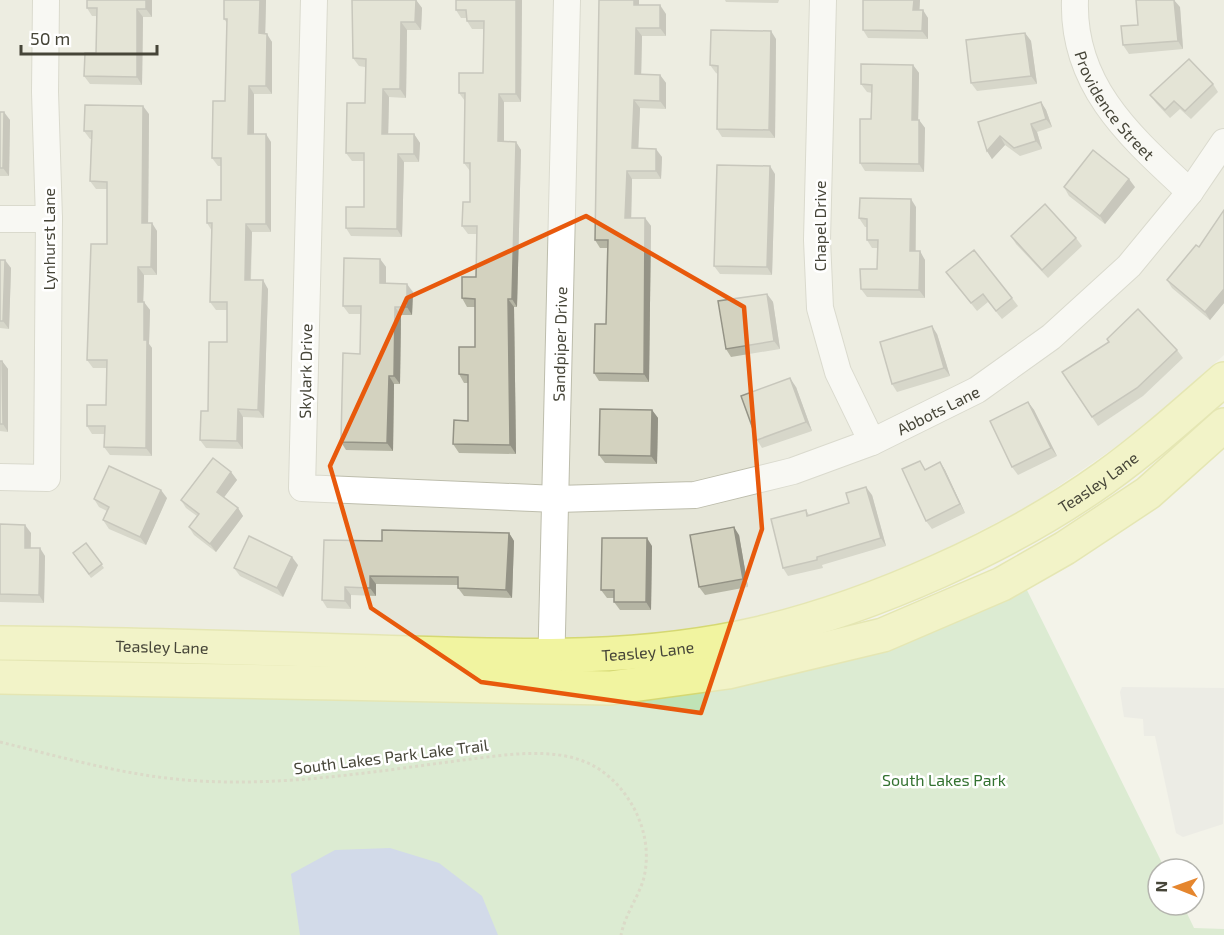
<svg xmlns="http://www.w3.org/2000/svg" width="1224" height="935" font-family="'Exo 2',sans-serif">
<rect width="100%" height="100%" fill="#f3f3e9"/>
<!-- residential -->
<path fill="#e6e6d8" d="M0 0H1224V355L1139 431 1031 505 900 572 810 603 705 628 581 643 0 632Z"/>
<!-- green -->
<path fill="#c0e3b6" d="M1019 574 1165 869H1158V905H1183L1194 928 1224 929V935H0V679L728 672Z"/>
<!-- parking -->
<path fill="#e5e4e0" d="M1122 687 1224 688 1223 824 1183 837 1176 833 1155 736H1144L1143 719 1124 717 1120 692Z"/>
<!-- water -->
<path fill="#abbce9" d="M390 848 439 863 482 896 498 935H300L291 874 335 850Z"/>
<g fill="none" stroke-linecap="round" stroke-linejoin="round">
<!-- minor casing -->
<g stroke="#bdbdac" stroke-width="28">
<g id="minor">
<path id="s1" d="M314 0 302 488 557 499 695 495 793 471 872 442 977 390 1051 337 1129 266 1190 192 1224 142"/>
<path d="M823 0 817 240 820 308 838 372 872 442"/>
<path id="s2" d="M1075 0C1072 87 1132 138 1190 192"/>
<path d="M0 219H49"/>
<path d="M0 477 47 478 49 219 45 92 46 0"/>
<path id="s3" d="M551 674 567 0"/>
</g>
</g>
<!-- major casing -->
<g stroke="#d5d872" stroke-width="36">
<g id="major">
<path id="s4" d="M0 643C126 644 252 648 378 652 509 656 632 663 761 633 874 606 1009 546 1104 478 1146 448 1185 413 1224 379"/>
<path d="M0 677 610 688 728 672 883 635 1002 584 1065 548 1148 493 1224 425"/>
</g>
</g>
<!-- path -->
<path stroke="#bebd9f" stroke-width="3" stroke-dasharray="3 3" stroke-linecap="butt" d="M0 742C61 757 123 775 186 780 281 788 377 771 471 759 514 754 570 744 607 775 637 800 654 842 643 881 637 899 625 915 621 935"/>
<!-- minor -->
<use href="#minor" stroke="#fff" stroke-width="26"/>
<!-- major -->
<use href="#major" stroke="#f1f4a0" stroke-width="33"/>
</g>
<!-- wall -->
<g fill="#b5b5a4">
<path d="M87 0H152V17H143L142 85 90 84 84 76 96 53V16H92L87 8Z"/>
<path d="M224 0H266L265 34 272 42V94H254V134L271 142V232H252L251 280 268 289 264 418 243 417V449L206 448 200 440 227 342V310H216L210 302 212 231 207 223 221 200V166H218L212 158 225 101 227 23 224 19Z"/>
<path d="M416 0 422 8 421 30H407L406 98 389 97 388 134H414L420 143 419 162H404L402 237 351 236 346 228 364 207V161H352L346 153 365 103V67L359 66 353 58Z"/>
<path d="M522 0 521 102H504V141L516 142 521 150 517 307H514L516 454 459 453 453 444 468 421V383H464L459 374 475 347V307H467L462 298 476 277 477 234H468L462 226 470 202V171L464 163 465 101 459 93 483 73V29H472L467 21V18H461L456 10Z"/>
<path d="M725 0H779L778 3 726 2Z"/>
<path d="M863 0H920L919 10 928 18V39L868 38 863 30Z"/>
<path d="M639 5 666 14V36H642L641 74 660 75 666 83V109L640 108 638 148 662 157 661 179H632L631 218H645L651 226 649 382 599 381 594 373 606 324 607 248H600L595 240Z"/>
<path d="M1180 7 1183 49 1129 54 1123 45 1138 25Z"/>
<path d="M1025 33 1031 41 1037 84 977 91 971 83Z"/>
<path d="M776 39 775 138 722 137 717 129 718 74 716 73 710 65Z"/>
<path d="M913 65 919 73 918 120H919L925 128 924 172 865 171 860 163 871 119 872 93 867 92 861 84Z"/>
<path d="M1213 84 1218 92 1191 119 1180 109 1170 118 1156 103 1150 95Z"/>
<path d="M1041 102 1046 110 1052 127 1037 132 1042 149 1020 156 1005 145 992 159 987 151 978 122Z"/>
<path d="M0 112 10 120 9 176H0Z"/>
<path d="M149 114 148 223 157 231V275H144L143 302 150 310 149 344 152 348V456L110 455 104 447 105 434H92L87 426 106 405V368H93L87 360 107 244V189H96L90 181 91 139H90L84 131Z"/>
<path d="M775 174 772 275 720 274 714 266Z"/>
<path d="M1064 187H1135L1105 224 1069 196Z"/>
<path d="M916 207V251L925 260V298L867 297 861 289 877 269 878 248H872L867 240V227H865L859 218Z"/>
<path d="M1224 210V303L1210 320 1172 288 1167 280 1199 247Z"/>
<path d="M1011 236 1076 238 1082 246 1048 278 1016 244Z"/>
<path d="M380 259 386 267V283L413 292 412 315H401L400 384H394L393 451 346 450 341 442 360 354V314H349L343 306Z"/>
<path d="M0 260 11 268 9 329 0 328Z"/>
<path d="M946 272 1012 298 1018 306 1002 319 988 302 977 311Z"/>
<path d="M767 294 773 302 780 349 731 357 726 349Z"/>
<path d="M937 334 950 376 897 392 892 384Z"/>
<path d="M1177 350 1183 358 1143 396 1098 426 1062 372Z"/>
<path d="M0 361H2L8 369V432L0 431Z"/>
<path d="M796 387 812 431 762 448 757 440Z"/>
<path d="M1028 402 1034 410 1057 456 1018 475 1012 467Z"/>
<path d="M652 410 658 418 657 464 605 463 599 455Z"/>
<path d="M940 462 945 470 965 513 932 529 926 521V469Z"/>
<path d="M231 472 237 480 224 497 238 508 243 516 216 552 194 535 189 527 197 516 186 508 181 500Z"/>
<path d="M872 495 886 546 822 565 823 568 788 576 783 568 806 510 809 515 849 503Z"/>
<path d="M167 498 146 545 109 529 103 520 107 511 99 507 94 499Z"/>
<path d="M0 524 31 533V548L45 556 44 603 0 602Z"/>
<path d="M509 533 514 541 512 598 464 596 458 588V585L376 584V596L351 595V609L327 608 322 600 382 541Z"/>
<path d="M739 535 748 587 705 595 699 587Z"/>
<path d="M86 543 104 568 91 578 73 553Z"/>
<path d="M652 546 651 610H620L614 602V598H607L601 590Z"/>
<path d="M298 565 283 597 240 576 234 568Z"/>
</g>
<!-- shaded-wall -->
<g fill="#949386">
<path d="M146 0H152V17L146 9Z"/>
<path d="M260 0H266L265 42 259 33Z"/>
<path d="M416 0 422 8 421 30 415 22Z"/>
<path d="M516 0H522L521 102 516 94Z"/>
<path d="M634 0H639V13L634 5Z"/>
<path d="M914 0H920L919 18 913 10Z"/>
<path d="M1174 0 1180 7 1183 49 1178 41Z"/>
<path d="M660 5 666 14V36L660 28Z"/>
<path d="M137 9 143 17 142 85 137 77Z"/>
<path d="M923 10 928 18V39L922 31Z"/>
<path d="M401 22 407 30 406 98 400 89Z"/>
<path d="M636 28 642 36 641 82 635 74Z"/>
<path d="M771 31 776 39 775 138 769 130Z"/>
<path d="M1025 33 1031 41 1037 84 1031 76Z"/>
<path d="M267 34 272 42V94L266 86Z"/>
<path d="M913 65 919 73 918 128 912 120Z"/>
<path d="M660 75 666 83V109L660 101Z"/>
<path d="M249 86 254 94V142L248 134Z"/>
<path d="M383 89 389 97 388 142 382 134Z"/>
<path d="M499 94 504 102V149L498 141Z"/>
<path d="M634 100 640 108 638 156 632 148Z"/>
<path d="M1041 102 1046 110 1052 127 1046 119Z"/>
<path d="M143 106 149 114 148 231 142 223Z"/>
<path d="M4 112 10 120 9 176 3 168Z"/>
<path d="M919 120 925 128 924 172 919 164Z"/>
<path d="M1031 124 1037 132 1042 149 1036 141Z"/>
<path d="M266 134 271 142V232L266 224Z"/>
<path d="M414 134 420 143 419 162 414 154Z"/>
<path d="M1000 136 1005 145 992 159 987 151Z"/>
<path d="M516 142 521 150 517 307 512 299Z"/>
<path d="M656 149 662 157 661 179 656 171Z"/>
<path d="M398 154 404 162 402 237 397 229Z"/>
<path d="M770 166 775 174 772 275 767 267Z"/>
<path d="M627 171 632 179 631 226 625 218Z"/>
<path d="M1129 179 1135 187 1105 224 1100 216Z"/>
<path d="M911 199 916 207 915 259 910 251Z"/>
<path d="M645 218 651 226 649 382 644 374Z"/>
<path d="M152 223 157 231V275L151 267Z"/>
<path d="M246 224 252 232 250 288 245 280Z"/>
<path d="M920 251 925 260V298L919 290Z"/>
<path d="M380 259 386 267V291L380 283Z"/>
<path d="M5 260 11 268 9 329 3 321Z"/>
<path d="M138 267 144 275 143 310 138 302Z"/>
<path d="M263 280 268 289 264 418 258 410Z"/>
<path d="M407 284 413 292 412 315 407 307Z"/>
<path d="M1224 289V303L1210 320 1205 312Z"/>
<path d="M767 294 773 302 780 349 774 341Z"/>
<path d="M508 299 514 307 516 454 510 445Z"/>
<path d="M144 302 150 310 149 344 152 348V456L146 448 144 340Z"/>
<path d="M395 307 401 315 400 384 394 376Z"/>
<path d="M932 326 937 334 950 376 944 368Z"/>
<path d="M2 361 8 369V432L3 424Z"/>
<path d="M389 376 394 384 393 451 387 443Z"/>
<path d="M790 378 796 387 812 431 806 422Z"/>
<path d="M1028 402 1034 410 1057 456 1051 448Z"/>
<path d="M238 409 243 417V449L237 441Z"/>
<path d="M652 410 658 418 657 464 651 456Z"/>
<path d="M940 462 945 470 965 513 960 504Z"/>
<path d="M231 472 237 480 222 500 217 492Z"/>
<path d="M866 487 872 495 886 546 881 538Z"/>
<path d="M161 490 167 498 146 545 140 537Z"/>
<path d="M238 508 243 516 216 552 210 544Z"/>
<path d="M25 525 31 533 30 556 25 548Z"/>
<path d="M734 527 739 535 748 587 743 579Z"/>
<path d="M509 533 514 541 512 598 506 590Z"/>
<path d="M647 538 652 546 651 610 646 602Z"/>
<path d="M40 548 45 556 44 603 39 595Z"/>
<path d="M292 557 298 565 283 597 277 588Z"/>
<path d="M370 576 376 584V596L370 588Z"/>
<path d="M345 587 351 595V609L345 601Z"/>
</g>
<!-- building -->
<g fill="#d3d2bf" stroke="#949386" stroke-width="1.5">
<path d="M87 0H146V9H137V77L84 76 85 53H96L97 8H87Z"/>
<path d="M224 0H260L259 33 267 34 266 86H249L248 134H266V224H246L245 280H263L258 410 238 409 237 441 200 440 201 411H208L209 342H227V302H210L212 223H207V200H221V158H212L213 101H225L227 19H224Z"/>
<path d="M352 0H416L415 22H401L400 89H383L382 134H414V154H398L397 229 346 228V207H364V153H346L347 103H365L366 59 353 58Z"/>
<path d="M456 0H516V94H499L498 141 516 142 512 299H508L510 445 453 444 454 420 468 421V375L459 374V347H475V299L462 298V277H476L477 226H462L463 202H470V163H464L465 93H459V73H483L484 21H467L466 10H456Z"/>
<path d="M599 0H634V5H660V28H636L635 74 660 75V101L634 100 632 148 656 149V171H627L625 218H645L644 374 594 373 595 324H606L608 240H595Z"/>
<path d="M863 0H914L913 10H923L922 31 863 30Z"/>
<path d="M1136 0H1174L1178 41 1123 45 1121 26 1138 25Z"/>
<path d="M711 30 771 31 769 130 717 129 718 66 710 65Z"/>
<path d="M1025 33 1031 76 971 83 966 40Z"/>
<path d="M1189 59 1213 84 1185 111 1174 101 1165 110 1150 95Z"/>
<path d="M861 64 913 65 912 120H919V164L860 163V119H871L872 85 861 84Z"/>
<path d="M1041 102 1046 119 1031 124 1036 141 1014 148 1000 136 987 151 978 122Z"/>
<path d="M85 105 143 106 142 223H152L151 267H138V302H144V340H147L146 448 104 447 105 426H87V405H106L107 360H87L91 244H107V182L90 181 92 131H84Z"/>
<path d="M0 112H4L3 168H0Z"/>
<path d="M1093 150 1129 179 1100 216 1064 187Z"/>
<path d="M717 165 770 166 767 267 714 266Z"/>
<path d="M860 198 911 199 910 251H920L919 290 861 289 860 269H877L878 240H867V219L859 218Z"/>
<path d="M1045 204 1076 238 1042 270 1011 236Z"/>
<path d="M1224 210V289L1205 312 1167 280 1196 245 1199 247Z"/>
<path d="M974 250 1012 298 996 311 983 294 971 303 946 272Z"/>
<path d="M344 258 380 259V283L407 284V307H395L394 376H389L387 443 341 442 343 353 360 354 361 306H343Z"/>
<path d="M0 260H5L3 321H0Z"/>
<path d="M767 294 774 341 726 349 718 301Z"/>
<path d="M1138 309 1177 350 1137 388 1092 417 1062 372 1109 342 1107 339Z"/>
<path d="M932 326 944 368 892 384 880 342Z"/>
<path d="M0 361H2L3 424H0Z"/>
<path d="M790 378 806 422 757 440 741 396Z"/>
<path d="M1028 402 1051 448 1012 467 990 421Z"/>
<path d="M600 409 652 410 651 456 599 455Z"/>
<path d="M213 458 231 472 217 492 238 508 210 544 189 527 199 514 181 500Z"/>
<path d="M920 461 925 470 940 462 960 504 926 521 902 469Z"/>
<path d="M109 466 161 490 140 537 103 520 109 507 94 499Z"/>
<path d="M866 487 881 538 817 557V560L783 568 771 519 806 510 807 516 849 503 846 493Z"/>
<path d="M0 524 25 525V548H40L39 595 0 594Z"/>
<path d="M734 527 743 579 699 587 690 535Z"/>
<path d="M382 530 509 533 506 590 458 588V577L370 576V588L345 587V601L322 600 324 540 382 541Z"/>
<path d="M249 536 292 557 277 588 234 568Z"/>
<path d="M602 538H647L646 602H614V590H601Z"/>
<path d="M86 543 102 564 89 574 73 553Z"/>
</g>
<!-- marked area -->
<path d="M0 0H1224V935H0ZM586 216 744 307 762 529 701 713 481 682 371 608 330 466 407 298Z" fill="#f3f3e9" fill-opacity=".55" fill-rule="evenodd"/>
<path fill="none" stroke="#e8590c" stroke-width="4.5" stroke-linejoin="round" d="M586 216 744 307 762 529 701 713 481 682 371 608 330 466 407 298Z"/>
<g text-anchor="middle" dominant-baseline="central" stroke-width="5" stroke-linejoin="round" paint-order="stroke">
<!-- street labels -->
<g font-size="16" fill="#464538" stroke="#fff">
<text stroke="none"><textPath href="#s2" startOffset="116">Providence Street</textPath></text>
<text transform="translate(819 226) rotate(-90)">Chapel Drive</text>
<text transform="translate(48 239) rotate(-90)">Lynhurst Lane</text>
<text stroke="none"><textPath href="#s3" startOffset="330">Sandpiper Drive</textPath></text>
<text transform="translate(305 371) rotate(-89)">Skylark Drive</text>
<text stroke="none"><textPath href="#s1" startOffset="1140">Abbots Lane</textPath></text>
<text stroke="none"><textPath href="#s4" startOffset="1134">Teasley Lane</textPath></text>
<text stroke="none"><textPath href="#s4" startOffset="162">Teasley Lane</textPath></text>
<text stroke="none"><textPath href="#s4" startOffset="648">Teasley Lane</textPath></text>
<text transform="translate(391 756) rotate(-7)">South Lakes Park Lake Trail</text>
</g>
<!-- park labels -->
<g font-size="16" fill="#347231" stroke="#fff">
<text x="944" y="779">South Lakes Park</text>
</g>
</g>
<!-- north arrow -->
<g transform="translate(1176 887) rotate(271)"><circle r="28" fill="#ffffff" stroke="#b5b5af" stroke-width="1.5"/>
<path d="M0-4.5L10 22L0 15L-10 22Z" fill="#e5862e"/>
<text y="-9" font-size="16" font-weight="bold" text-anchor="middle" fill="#464538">N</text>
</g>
<!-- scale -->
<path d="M21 45v9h136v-9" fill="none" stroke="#464538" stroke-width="3"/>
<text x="30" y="45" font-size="18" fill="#464538" stroke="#ffffff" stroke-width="4.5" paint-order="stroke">50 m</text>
</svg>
